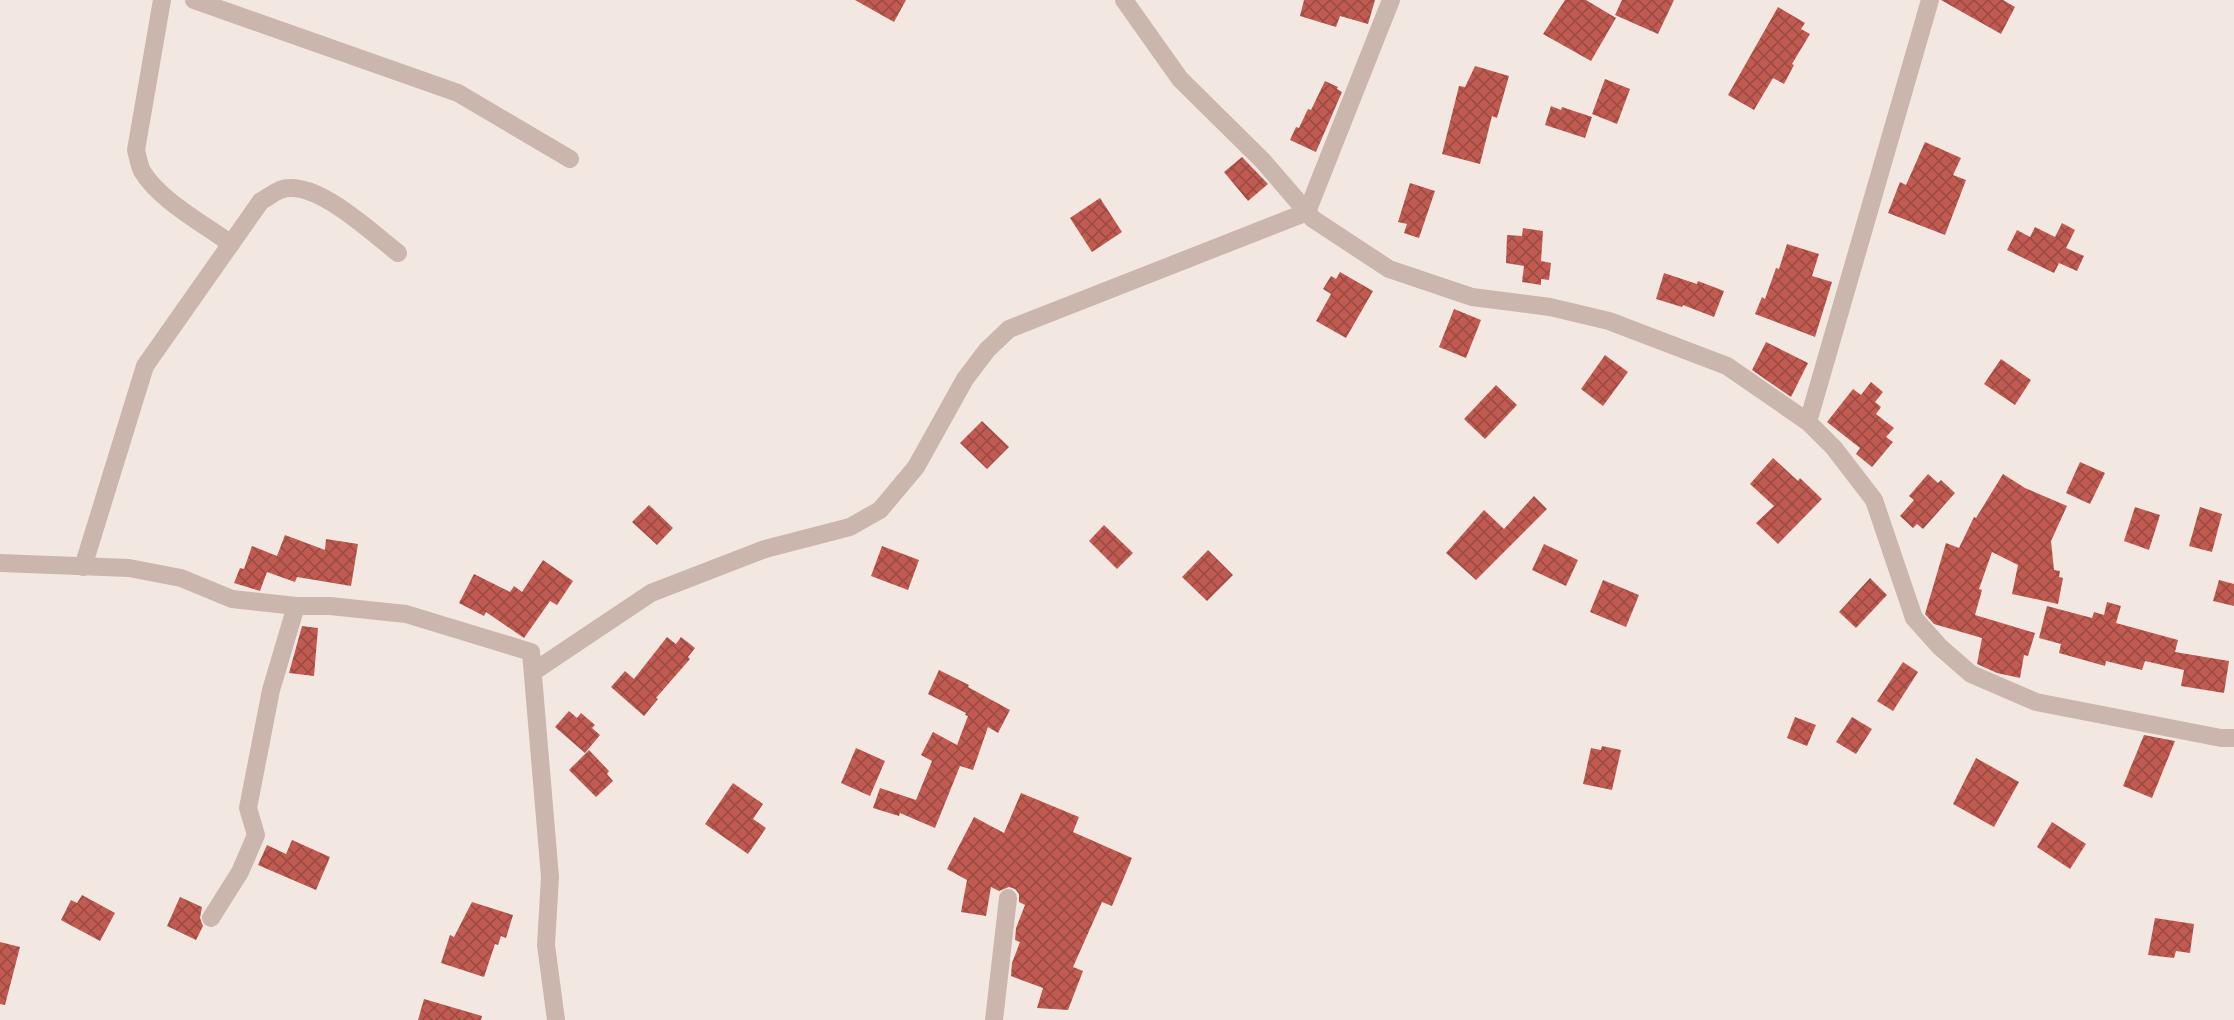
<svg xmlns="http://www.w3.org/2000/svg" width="2234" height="1020" font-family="'Space Grotesk',sans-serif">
<defs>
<pattern id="building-cross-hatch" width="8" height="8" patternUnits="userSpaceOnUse" patternTransform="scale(1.75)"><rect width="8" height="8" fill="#c15b51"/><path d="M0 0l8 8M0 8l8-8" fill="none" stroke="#9e4c43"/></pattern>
</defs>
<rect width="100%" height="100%" fill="#f3e8e1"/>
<!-- building -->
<g fill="url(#building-cross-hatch)">
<path d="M855 0H906L894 22Z"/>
<path d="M1304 0H1375L1368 24 1340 16 1336 27 1300 16Z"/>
<path d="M1565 0H1586L1616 18 1591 61 1543 34Z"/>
<path d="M1622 0H1674L1658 34 1615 15Z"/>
<path d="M1941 0H2003L2015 7 2001 34Z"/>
<path d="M1778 7 1805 23 1801 29 1810 34 1792 64 1794 65 1784 84 1773 78 1754 110 1728 95Z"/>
<path d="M1475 66 1509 76 1497 118 1492 116 1480 164 1442 154 1459 86 1465 87Z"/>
<path d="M1605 79 1630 89 1617 124 1592 114Z"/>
<path d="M1325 81 1338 87 1337 89 1342 92 1316 152 1290 140 1296 127 1299 128 1308 109 1311 110Z"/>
<path d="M1551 106 1561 110 1562 107 1592 117 1585 138 1545 125Z"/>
<path d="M1925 142 1961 158 1953 175 1966 180 1945 235 1888 213 1900 182 1906 185Z"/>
<path d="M1242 157 1268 184 1248 201 1224 172Z"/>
<path d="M1410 183 1435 191 1419 238 1404 233 1407 224 1398 222Z"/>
<path d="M1100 198 1122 232 1092 252 1070 218Z"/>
<path d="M2062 223 2075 230 2066 248 2084 256 2077 271 2059 263 2054 273 2007 250 2017 230 2030 237 2035 227 2055 237Z"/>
<path d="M1523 228 1543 231 1541 261 1551 263 1549 280 1541 279V285L1522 282 1524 266 1506 263 1507 235 1522 236Z"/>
<path d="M1787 244 1819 254 1812 276 1832 282 1815 337 1755 314 1762 297 1765 299 1776 268 1779 269Z"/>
<path d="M1340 272 1373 291 1346 338 1316 321 1331 294 1323 289 1331 276 1336 279Z"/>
<path d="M1664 273 1697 284 1698 281 1724 291 1714 317 1683 305 1682 307 1656 299Z"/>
<path d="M1454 309 1481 320 1466 358 1439 347Z"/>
<path d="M1766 342 1808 363 1791 397 1752 370Z"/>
<path d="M1605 355 1628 372 1603 406 1581 389Z"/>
<path d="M2001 359 2031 380 2015 405 1984 384Z"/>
<path d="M1871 382 1883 392 1875 402 1881 407 1876 414 1894 428 1886 437 1893 442 1872 467 1856 454 1860 448 1827 422 1853 389 1861 395Z"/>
<path d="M1496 385 1517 405 1485 439 1464 419Z"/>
<path d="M982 421 1009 447 987 469 960 443Z"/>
<path d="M1773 458 1798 481 1800 478 1822 499 1778 544 1756 523 1774 506 1750 484Z"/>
<path d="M2080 462 2105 473 2090 504 2066 493Z"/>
<path d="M1928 474 1938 483 1941 480 1955 493 1923 529 1917 524 1913 528 1900 516 1914 500 1909 496Z"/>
<path d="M2003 474 2025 488 2067 506 2051 541 2054 570 2060 571 2059 577 2063 578 2058 604 2012 594 2018 565 1992 552 1979 589 1982 590 1975 615 2035 633 2028 656 2024 655 2020 678 1997 673 1977 664 1982 638 1934 624 1925 614 1946 543 1959 548 1974 517 1976 518Z"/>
<path d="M1534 496 1547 509 1476 580 1446 553 1484 510 1504 529Z"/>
<path d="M649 505 673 528 657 545 632 522Z"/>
<path d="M2135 507 2160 515 2149 550 2124 541Z"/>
<path d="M2200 507 2222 514 2212 552 2189 546Z"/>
<path d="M1104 525 1133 553 1117 569 1089 541Z"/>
<path d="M285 535 325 550 326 539 358 544 351 586 297 577 295 582 267 572 260 591 234 583 240 568 244 569 252 546 277 556Z"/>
<path d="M1544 544 1578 560 1566 586 1532 570Z"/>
<path d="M882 546 919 560 908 590 871 576Z"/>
<path d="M1208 550 1233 575 1207 601 1182 577Z"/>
<path d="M543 560 573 581 557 605 550 601 524 638 486 612 484 616 459 603 474 574 510 592 514 586 522 592Z"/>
<path d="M1870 578 1887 595 1856 628 1839 612Z"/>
<path d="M1603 580 1639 595 1626 627 1590 612Z"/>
<path d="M2219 580 2234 584V606L2213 601Z"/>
<path d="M2107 602 2121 606 2116 623 2178 640 2175 652 2229 661 2224 693 2181 686 2184 670 2145 661 2142 670 2106 661 2105 666 2059 653 2061 644 2039 638 2047 606 2092 618 2094 612 2104 615Z"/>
<path d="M302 626 318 628 314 676 289 673Z"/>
<path d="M667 637 676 644 681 637 695 648 688 657 690 659 656 698 658 699 644 716 611 687 625 671 634 679Z"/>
<path d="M1903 662 1918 672 1893 711 1877 701Z"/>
<path d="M939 670 969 685 968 687 1010 710 998 733 988 727 973 770 960 766 935 828 900 813 899 816 873 808 880 788 916 800 932 761 921 755 933 732 957 745 968 716 965 715 966 713 928 694Z"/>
<path d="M569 711 577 718 581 713 595 725 592 728 600 735 585 753 555 727Z"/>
<path d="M1795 717 1816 725 1807 746 1787 738Z"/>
<path d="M1852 717 1872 729 1856 754 1836 742Z"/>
<path d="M2144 735 2175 741 2152 798 2123 786Z"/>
<path d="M1602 746 1621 750 1612 790 1583 784 1591 748 1601 750Z"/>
<path d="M856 748 885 761 870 796 841 783Z"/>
<path d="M589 750 609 771 607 774 613 781 596 797 569 770Z"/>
<path d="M1976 758 2019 782 1994 827 1953 804Z"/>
<path d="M733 783 763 804 753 819 766 828 748 854 705 824Z"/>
<path d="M1021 793 1079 817 1073 832 1132 858 1112 906 1102 902 1073 967 1083 971 1068 1010 1037 1008 1043 988 1011 976 1012 963 1020 942 1015 940 1016 928 1025 905 1019 902V894L1015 889 1009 887 999 891 991 887 986 916 961 912 967 880 947 869 974 817 1004 833Z"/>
<path d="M2052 822 2086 844 2070 869 2037 847Z"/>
<path d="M292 840 330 857 316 890 258 865 267 845 286 854Z"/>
<path d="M82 895 115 913 100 941 61 920 71 900 77 903Z"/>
<path d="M180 897 202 907 200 918 203 926 196 940 167 926Z"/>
<path d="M472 902 513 915 506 938 501 936 498 945 495 944 484 977 441 963 450 935 454 937Z"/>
<path d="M2155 918 2194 924 2190 953 2176 951 2174 958 2148 955Z"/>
<path d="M0 942 20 947 5 1005 0 1004Z"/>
<path d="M424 999 482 1016 481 1020H418Z"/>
</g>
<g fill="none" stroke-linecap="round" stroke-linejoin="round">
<!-- minor -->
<g stroke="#cbb6ad" stroke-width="18">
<path d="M162 0 136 150C138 157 139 165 142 171 159 200 204 224 231 244"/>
<path d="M194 0 458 93 570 159"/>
<path d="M1124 0 1180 79 1263 161 1313 219 1389 269 1472 297 1550 307 1609 321 1727 366 1808 422 1834 448 1874 500 1914 618 1940 647 1971 674 2036 702 2221 738H2234"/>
<path d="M1808 422 1930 0"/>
<path d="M0 563 129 568 181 578 232 599 296 606H330L406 614 531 652 550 877 546 945 556 1020"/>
<path d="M83 567 145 366 261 201C267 198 273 193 280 190 314 177 372 233 398 253"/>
<path d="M533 672 651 593 765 549 850 527 880 510 916 467 965 379 987 350 1009 329 1307 212 1391 0"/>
<path d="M211 918 240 872 256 835 248 808 271 690 296 606"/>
<path d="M994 1020 1008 898"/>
</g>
</g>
</svg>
